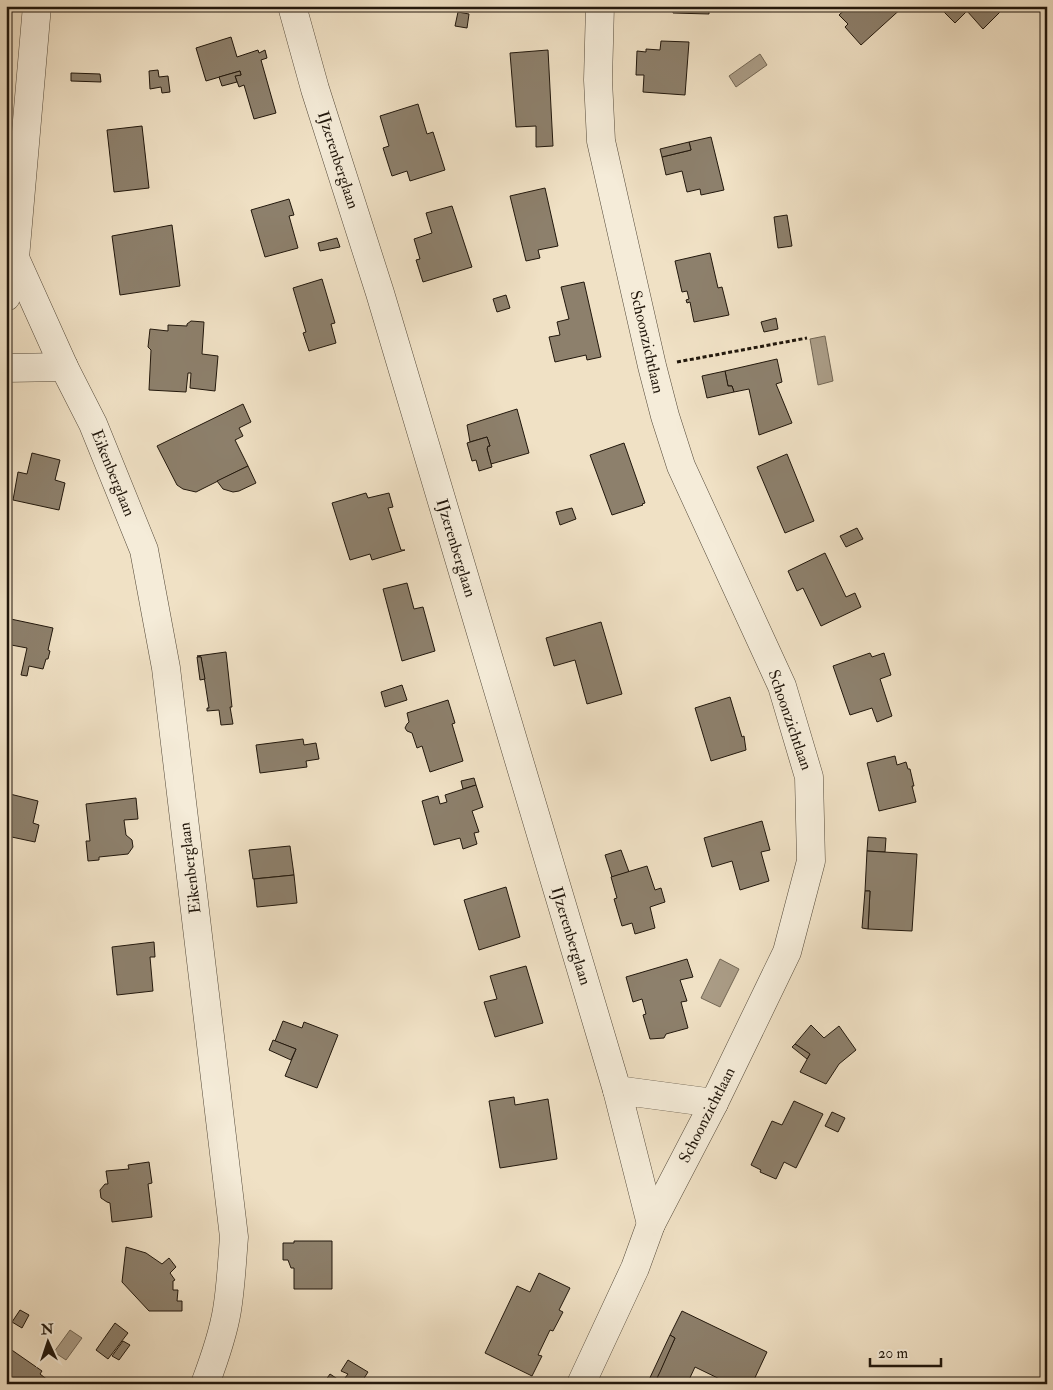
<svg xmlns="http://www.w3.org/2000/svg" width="1053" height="1390" font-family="'IM FELL Double Pica',serif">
<rect width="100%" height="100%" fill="#f0e1c5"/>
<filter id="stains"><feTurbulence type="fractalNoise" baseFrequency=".004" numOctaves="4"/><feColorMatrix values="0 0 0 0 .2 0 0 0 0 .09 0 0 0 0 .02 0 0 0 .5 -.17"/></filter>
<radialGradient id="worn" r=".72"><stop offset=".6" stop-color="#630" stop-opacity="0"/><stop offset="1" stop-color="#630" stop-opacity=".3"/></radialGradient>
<!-- water -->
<g fill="#aa9c86" stroke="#736755">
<path d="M760 54 767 65 736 87 729 76Z"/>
<path d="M825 336 833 381 818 385 810 339Z"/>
<path d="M720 959 739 969 720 1007 701 998Z"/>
<path d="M70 1330 82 1338 66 1360 54 1352Z"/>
</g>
<!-- building -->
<g fill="#8d806c" stroke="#21170c">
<path d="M673 6H709V14L673 13Z"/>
<path d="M849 6 852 9 855 6H904L861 45 845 27 848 24 839 15Z"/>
<path d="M1004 6 1005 7 983 29 967 11 955 23 939 7Z"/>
<path d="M458 12 469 14 467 28 455 26Z"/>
<path d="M231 37 237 57 258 50 259 53 265 50 267 58 261 60 276 113 254 119 244 85 239 87 235 76 241 75 240 71 206 81 196 48Z"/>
<path d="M661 41 689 42 685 95 643 92 644 75H636L637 51 646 52V49L660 50Z"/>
<path d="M548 50 553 146 536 147V126L516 127 510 53Z"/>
<path d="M158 70 159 77 168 76 170 92 162 93 161 87 150 89 149 71Z"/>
<path d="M240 71 241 75 235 76 237 82 222 86 219 77Z"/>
<path d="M71 73 100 74 101 82 71 81Z"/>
<path d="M418 104 427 134 433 132 445 170 410 181 407 171 392 176 383 148 389 146 380 116Z"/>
<path d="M142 126 149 188 114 192 107 130Z"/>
<path d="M711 137 724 190 701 195 700 189 687 192 682 171 666 175 662 157 691 150 689 142Z"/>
<path d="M689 142 691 150 662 157 660 149Z"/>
<path d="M545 188 558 246 538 250 540 258 526 261 510 196Z"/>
<path d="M289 199 294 215 289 216 298 248 265 257 251 210Z"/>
<path d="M452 206 472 267 423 282 416 260 420 259 414 239 432 233 426 213Z"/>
<path d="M787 215 792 246 778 248 774 217Z"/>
<path d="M172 225 180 286 120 295 112 236Z"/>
<path d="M337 238 340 247 320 251 318 243Z"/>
<path d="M710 253 718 288 722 287 729 315 694 322 690 302 687 303 686 300 689 299 687 291 682 292 675 261Z"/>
<path d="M322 279 335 323 331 324 336 343 309 351 303 333 306 332 293 288Z"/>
<path d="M584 282 601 357 587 360 586 355 555 362 549 337 560 335 557 322 569 319 561 287Z"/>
<path d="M506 295 510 308 497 312 493 299Z"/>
<path d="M776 318 778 329 764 332 761 322Z"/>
<path d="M191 321 204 322 202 354 218 356 215 391 190 388 191 373H188L186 392 149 390 151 350 148 347 150 329 168 331V325L187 326V324Z"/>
<path d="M777 359 782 382 776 384 792 423 759 435 749 389 734 392 732 386H728L725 371Z"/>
<path d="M725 371 728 386H732L734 392 707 398 702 376Z"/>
<path d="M243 404 251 422 239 428 243 436 235 440 248 466 196 492 183 489 177 485 157 446Z"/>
<path d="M517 409 529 453 491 464 487 449 488 446H490L487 437 470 442 467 425Z"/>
<path d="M487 437 490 446H488L487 449 492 467 479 471 476 460 472 461 467 443Z"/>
<path d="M624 443 645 503 642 504 643 505 612 515 590 455Z"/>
<path d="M32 453 60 460 55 480 65 483 59 510 13 500 18 472 27 474Z"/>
<path d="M787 454 814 521 785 533 757 467Z"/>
<path d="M248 466 256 483 239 491 233 492 223 489 217 481Z"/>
<path d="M366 493 368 498 389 493 393 507 388 508 401 550H405L372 560 370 554 350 560 332 503Z"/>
<path d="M572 508 576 519 560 525 556 512Z"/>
<path d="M857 528 863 539 846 547 840 536Z"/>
<path d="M825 553 846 597 855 593 861 607 821 626 803 588 797 591 788 571Z"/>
<path d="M407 583 414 609 423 607 435 651 402 661 383 589Z"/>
<path d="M6 618 53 628 48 650 50 651 48 659H46L43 669 29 666 27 676 21 675 27 648 6 644Z"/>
<path d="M601 622 622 694 587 704 575 660 554 666 546 638Z"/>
<path d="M226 652 232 707H230L233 724 221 725 219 710 207 711V708H209L201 657 197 656Z"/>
<path d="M870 653 872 657 884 653 891 675 880 679 892 716 877 722 872 708 850 715 833 666Z"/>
<path d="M197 657H201L205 679 200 680Z"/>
<path d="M402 685 407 700 385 707 381 692Z"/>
<path d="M730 697 742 737 744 736 746 750 711 761 695 708Z"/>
<path d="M448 700 455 723 452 724 463 761 430 772 422 746 417 748 412 733 407 731 405 728 407 724 409 722 407 713Z"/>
<path d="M303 739 304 745 316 743 319 759 306 761 307 767 260 773 256 745Z"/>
<path d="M895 756 897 765 906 762 908 769H910L914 786H912L916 802 879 811 867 763Z"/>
<path d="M474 778 476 785 463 789 461 781Z"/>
<path d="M476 785 483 807 472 811 479 832 474 833 477 844 463 849 460 838 434 845 422 801 438 796 440 804 447 802 445 795Z"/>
<path d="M6 793 38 801 33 823 39 825 35 842 7 836 9 827 6 826Z"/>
<path d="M136 798 138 819 124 820 126 835 132 840 133 847 128 854 99 857V860L88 861 86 841H90L86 804Z"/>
<path d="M762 821 770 850 761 852 769 881 740 890 732 861 712 867 704 838Z"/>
<path d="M868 837 886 838 885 852 867 851Z"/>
<path d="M290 846 294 875 253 879 249 850Z"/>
<path d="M621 850 629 872 612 877 605 855Z"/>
<path d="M867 851 917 854 912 931 868 929 870 891H865Z"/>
<path d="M647 866 655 890 661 888 665 902 650 907 655 928 635 934 632 923 622 926 614 899 617 898 611 877Z"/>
<path d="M294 875 297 903 257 907 254 879Z"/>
<path d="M506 887 520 937 479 950 464 900Z"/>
<path d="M865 891H870L868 929 862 928Z"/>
<path d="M154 942 155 957H150L153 991 117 995 112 947Z"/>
<path d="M687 959 693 977 680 980 687 1001 681 1002 688 1028 666 1034 664 1038 650 1039 643 1015 646 1014 642 999 633 1002 626 977Z"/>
<path d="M526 966 543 1023 495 1037 484 1002 497 999 490 976Z"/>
<path d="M283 1021 302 1028 304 1022 338 1035 317 1088 285 1076 296 1049 275 1041Z"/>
<path d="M811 1025 824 1038 839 1026 856 1050 839 1064 826 1084 800 1072 810 1054 795 1044Z"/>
<path d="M273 1040 296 1049 291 1060 269 1050Z"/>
<path d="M795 1044 810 1054 807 1059 792 1047Z"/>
<path d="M514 1097 515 1105 548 1099 557 1159 500 1168 489 1101Z"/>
<path d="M794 1101 823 1114 796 1168 784 1162 776 1179 760 1172 761 1170 751 1165 772 1121 782 1125Z"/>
<path d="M832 1112 845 1118 838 1132 825 1126Z"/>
<path d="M149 1162 152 1183 148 1184 152 1217 112 1222 110 1203 107 1202 101 1198 100 1190 105 1184H108L106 1171 129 1169 128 1165Z"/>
<path d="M294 1241H332V1289H294V1268H291L288 1260H283V1243H294Z"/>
<path d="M126 1247 146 1253 162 1264 169 1258 176 1267 170 1273 175 1280 173 1281V1290H178L177 1301H182V1311H149L122 1282Z"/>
<path d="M539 1273 570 1288 559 1310 563 1312 553 1331 550 1330 538 1355 542 1356 532 1376 485 1353 517 1286 530 1292Z"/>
<path d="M20 1310 29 1315 22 1328 12 1322Z"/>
<path d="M682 1311 767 1352 752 1384H730L695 1367 687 1384H654L675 1338 670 1335Z"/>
<path d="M115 1323 128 1333 108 1359 96 1350Z"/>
<path d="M670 1335 675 1338 660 1372 654 1384H647Z"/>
<path d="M123 1341 130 1345 119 1360 112 1356Z"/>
<path d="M6 1346 42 1371 40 1374 53 1384H6Z"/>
<path d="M348 1360 368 1372 361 1383 359 1382 357 1384H323L330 1374 342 1382 348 1374 341 1371Z"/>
</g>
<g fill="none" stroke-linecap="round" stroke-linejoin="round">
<!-- minor casing -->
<g stroke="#554a3a" stroke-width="29">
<g id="minor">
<path d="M292 6 315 89 380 293 617 1090"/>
<path d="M15 258 64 367 93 424 144 550 166 668 234 1237C232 1261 231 1286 227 1310 223 1335 214 1360 205 1384"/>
<path d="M6 297 15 258 37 6"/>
<path d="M6 368 64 367"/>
<path d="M651 1224 617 1090 714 1103"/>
<path d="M581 1384 635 1268 651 1224 714 1103 787 952 811 861 809 777 782 686 681 466 665 416 652 366 601 141 598 80 600 6"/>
</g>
</g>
<!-- path -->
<g stroke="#21170c" stroke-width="3" stroke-dasharray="4 2.5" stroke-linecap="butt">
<path d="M677 362 807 338"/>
<path d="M1047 955V977"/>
</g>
<!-- minor -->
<use href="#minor" stroke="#f5ecd9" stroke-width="28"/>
</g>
<g text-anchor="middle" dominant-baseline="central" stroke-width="4" stroke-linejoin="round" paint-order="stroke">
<!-- street labels -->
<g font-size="16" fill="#21170c" stroke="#f5ecd9">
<text transform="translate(338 160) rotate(72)">IJzerenberglaan</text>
<text transform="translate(647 342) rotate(77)">Schoonzichtlaan</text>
<text transform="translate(113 473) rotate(68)">Eikenberglaan</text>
<text transform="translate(456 548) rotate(73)">IJzerenberglaan</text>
<text transform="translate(790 720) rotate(71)">Schoonzichtlaan</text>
<text transform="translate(190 868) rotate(-97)">Eikenberglaan</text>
<text transform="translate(571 936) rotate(73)">IJzerenberglaan</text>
<text transform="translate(707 1115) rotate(-63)">Schoonzichtlaan</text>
</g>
</g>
<!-- margin -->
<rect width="1053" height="1390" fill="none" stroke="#f0e1c5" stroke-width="25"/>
<rect x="8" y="8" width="1038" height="1375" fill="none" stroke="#21170c" stroke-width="2.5"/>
<rect x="12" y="12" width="1028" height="1365" fill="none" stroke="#21170c"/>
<!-- north arrow -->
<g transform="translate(48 1342) rotate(357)" stroke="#f5ecd9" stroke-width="4" paint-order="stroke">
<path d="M0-4L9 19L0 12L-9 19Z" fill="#21170c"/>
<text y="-8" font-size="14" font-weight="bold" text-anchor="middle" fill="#21170c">N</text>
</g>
<!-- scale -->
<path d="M870 1358v8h71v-8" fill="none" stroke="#21170c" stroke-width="2.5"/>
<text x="878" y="1358" font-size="15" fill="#21170c" stroke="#f5ecd9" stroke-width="4" paint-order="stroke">20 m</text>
<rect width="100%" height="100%" filter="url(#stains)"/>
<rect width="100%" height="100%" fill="url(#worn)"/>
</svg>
